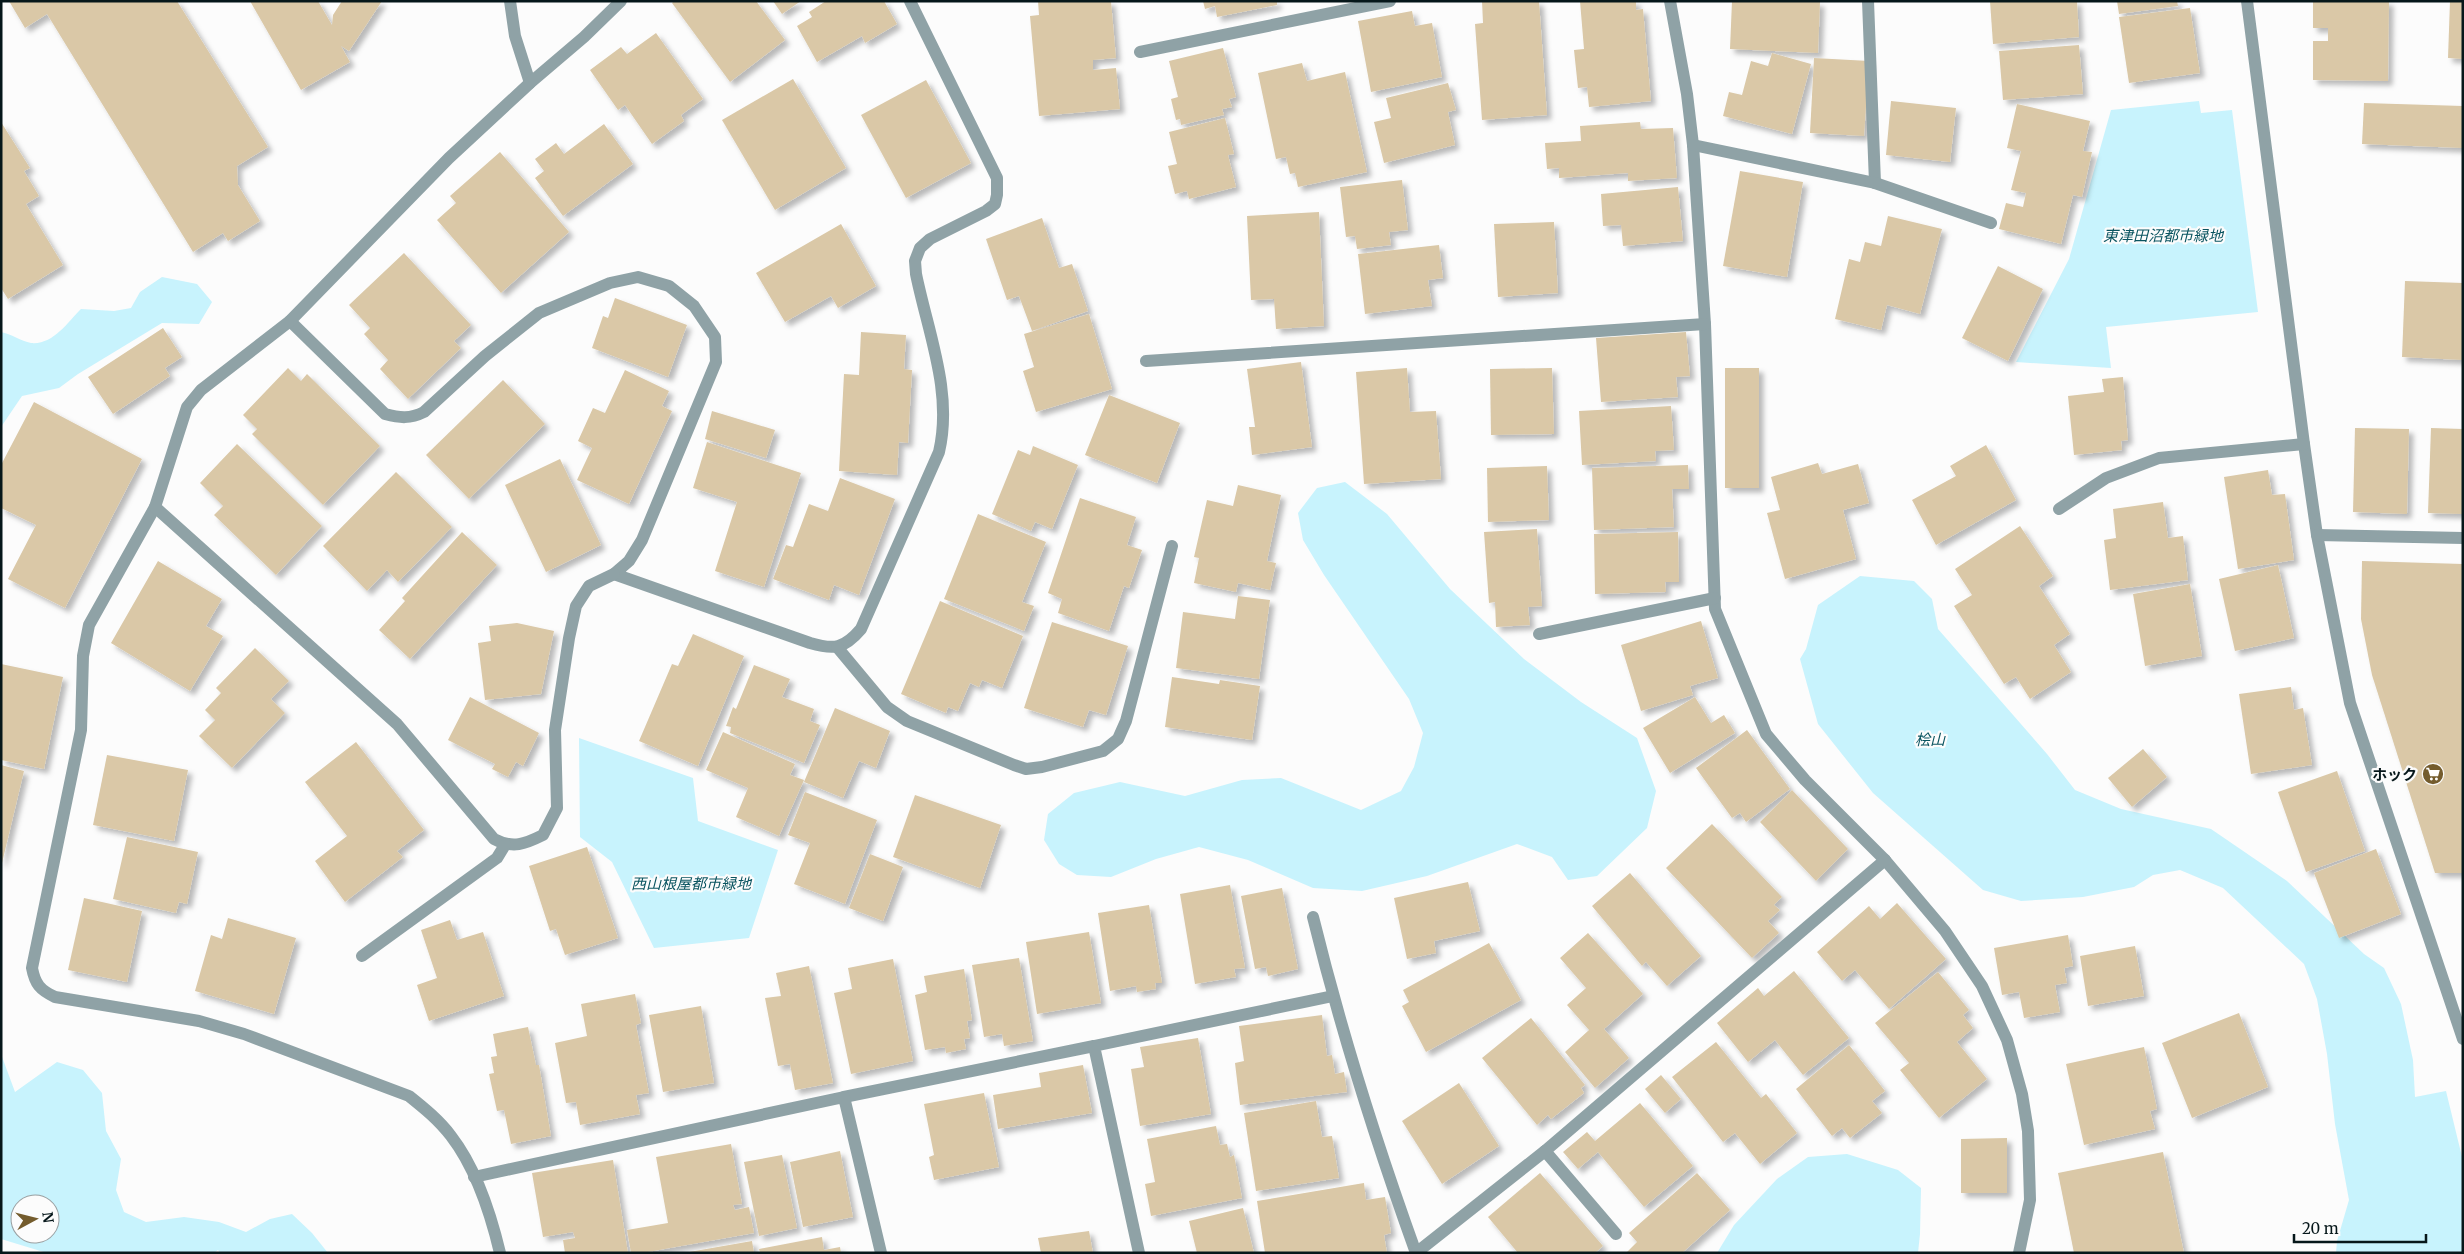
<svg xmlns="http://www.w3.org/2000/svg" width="2464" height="1254" font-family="Merriweather,'Noto Sans JP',serif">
<defs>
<filter id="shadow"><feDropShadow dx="4.5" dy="4.5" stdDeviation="2.5" flood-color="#0004"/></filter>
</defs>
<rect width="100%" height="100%" fill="#fcfcfc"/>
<!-- green -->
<g fill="#c8f3fd" fill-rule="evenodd">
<path d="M2199 101 2201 113 2232 110 2258 312 2106 327 2111 368 2016 362 2069 259 2111 110Z"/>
<path d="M162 277 197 284 212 302 199 324 162 323 78 374 59 388 22 396 1 427V332C11 334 21 341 31 343 53 345 67 323 81 309L114 311 131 308 140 292Z"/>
<path d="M1345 482 1387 514 1450 589 1524 659 1581 702 1637 738 1656 791 1647 828 1597 876 1568 880 1552 857 1517 844 1427 876 1362 891 1313 888 1248 860 1199 847 1156 859 1111 877 1077 875 1059 864 1044 840 1048 814 1074 793 1120 782 1185 796 1242 780 1281 778 1361 810 1401 791 1414 767 1423 733 1409 699 1324 575 1303 540 1298 513 1317 488Z"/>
<path d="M1860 576 1914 581 1932 599 1938 629 2047 754 2075 790 2121 809 2211 829 2287 881 2364 954 2384 968 2401 1004 2413 1060 2415 1097 2446 1091 2463 1161V1253H2336L2337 1241 2349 1200 2335 1124 2327 1054 2317 999 2304 964 2223 888 2180 870 2153 875 2134 887 2083 897 2021 901 1983 890 1873 793 1818 724 1800 659 1806 649 1818 605Z"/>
<path d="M579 738 693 778 698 821 778 850 749 938 654 948 612 862 580 837Z"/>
<path d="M1 1054 15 1092 57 1062 83 1070 102 1093 106 1131 121 1159 116 1190 124 1212 146 1222 184 1217 219 1222 246 1232 270 1219 292 1214 312 1233 328 1253H220L218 1250 214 1253H47L1 1239ZM20 1204H50V1234H20Z"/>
<path d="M1847 1154 1898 1170 1921 1188 1920 1234 1918 1253H1717L1734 1225 1777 1179 1808 1157Z"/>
</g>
<!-- building -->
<g fill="#dac8a7" filter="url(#shadow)">
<path d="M9 1H177L268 147 237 166 238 185 260 221 228 241 223 233 193 252 47 14 25 28Z"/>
<path d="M250 1H318L332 25 333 15 342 1H382L349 51 341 46 350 62 301 90Z"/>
<path d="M674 1H756L785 40 730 82 672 3Z"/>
<path d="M773 1H801L782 14Z"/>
<path d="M826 1H884L897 24 865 43 862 36 817 62 797 26 812 17 809 12Z"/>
<path d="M1038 1H1111L1116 58 1093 60V70L1116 68 1120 109 1039 116 1030 16 1039 15Z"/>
<path d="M1203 1H1277V5L1217 17 1215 6 1205 9Z"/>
<path d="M1482 1H1539L1547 115 1482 120 1475 24 1483 23Z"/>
<path d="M1580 1H1636V10L1643 9 1651 101 1589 107 1587 87 1578 88 1574 50 1584 49Z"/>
<path d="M1732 1 1820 2 1818 53 1730 49Z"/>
<path d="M1990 1H2077L2079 37 1993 44Z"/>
<path d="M2117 1H2177L2178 6 2119 14Z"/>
<path d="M2313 1H2389L2388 81 2313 80V41H2328V28H2313Z"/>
<path d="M2450 1H2463V59L2448 58Z"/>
<path d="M2190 8 2200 73 2129 83 2119 17Z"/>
<path d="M1412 11 1415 26 1432 23 1442 77 1371 92 1358 21Z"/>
<path d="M656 33 703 99 681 115 684 121 652 144 625 105 618 110 590 70 621 47 627 54Z"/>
<path d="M2079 45 2083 94 2003 100 1999 51Z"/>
<path d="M1223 48 1236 97 1229 99 1232 107 1222 109 1224 115 1181 125 1180 119 1176 120 1171 99 1178 97 1169 61Z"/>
<path d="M1772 53 1811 64 1792 134 1723 116 1729 92 1742 95 1751 61 1768 66Z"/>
<path d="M1814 58 1869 61 1864 136 1810 133Z"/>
<path d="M1302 63 1307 81 1345 72 1367 172 1298 187 1295 173 1290 174 1286 157 1276 159 1258 73Z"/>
<path d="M793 79 846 168 775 210 722 120Z"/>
<path d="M926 80 971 163 906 198 861 115Z"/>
<path d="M1448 83 1456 110 1448 112 1455 145 1384 163 1374 122 1391 118 1386 98Z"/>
<path d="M1891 101 1956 108 1950 162 1886 155Z"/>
<path d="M2364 103 2463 106V148L2362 144Z"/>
<path d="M2017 104 2090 121 2083 151 2092 152 2082 197 2073 195 2061 244 1999 229 2006 203 2023 207 2026 193 2011 190 2021 151 2007 148Z"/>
<path d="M1225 118 1234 154 1228 155 1236 187 1189 199 1187 191 1175 194 1168 166 1177 164 1169 132Z"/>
<path d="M1 122 30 168 24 171 39 196 26 204 63 265 8 299 1 288Z"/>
<path d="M1640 122 1641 129 1673 128 1677 178 1628 181V173L1559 178V168L1547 169 1545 143 1581 141 1580 126Z"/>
<path d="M604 124 633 164 563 216 535 178 544 171 535 159 556 143 564 154Z"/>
<path d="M500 152 569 232 501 293 437 220 456 203 450 196Z"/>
<path d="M1740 171 1803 182 1787 277 1723 266Z"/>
<path d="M1402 180 1408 230 1389 232 1391 245 1357 249 1355 236 1346 237 1340 187Z"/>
<path d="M1678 187 1683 241 1623 246 1621 225 1603 226 1601 194Z"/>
<path d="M1319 212 1324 326 1276 329 1274 299 1251 300 1247 216Z"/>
<path d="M1888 216 1942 229 1920 314 1887 305 1881 330 1835 319 1849 259 1860 262 1865 242 1881 246Z"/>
<path d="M1042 218 1059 268 1072 264 1088 311 1032 331 1019 296 1007 300 986 239Z"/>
<path d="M1554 222 1558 293 1498 297 1494 224Z"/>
<path d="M841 224 876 286 838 308 831 296 785 322 756 273Z"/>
<path d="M1439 245 1443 278 1428 280 1432 306 1365 314 1358 254Z"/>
<path d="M404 253 471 325 454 341 461 348 408 399 380 369 388 360 364 334 370 328 349 305Z"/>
<path d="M1998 266 2043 289 2008 361 1962 338Z"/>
<path d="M2405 281 2463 283V360L2402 357Z"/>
<path d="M615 298 687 325 668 377 592 348 603 316 608 318Z"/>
<path d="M1089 314 1112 389 1036 412 1023 371 1034 367 1024 334Z"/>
<path d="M163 328 182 357 165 368 170 376 113 414 88 377Z"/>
<path d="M861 332 906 335 904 369 912 370 908 443 899 442 897 475 839 471 844 374 859 375Z"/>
<path d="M1686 332 1690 376 1676 377 1678 397 1601 402 1596 338Z"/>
<path d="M1301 362 1312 447 1252 455 1249 427H1255L1247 369Z"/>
<path d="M288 368 301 381 307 374 380 446 323 505 252 434 257 429 243 415Z"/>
<path d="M1407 368 1410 412 1436 411 1441 479 1364 484 1356 372Z"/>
<path d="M1552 368 1554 434 1491 435 1490 369Z"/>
<rect x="1725" y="368" width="34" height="120"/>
<path d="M625 370 669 391 662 406 672 411 629 504 577 480 592 448 578 441 593 408 605 413Z"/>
<path d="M2123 377 2128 440 2121 441 2122 450 2074 455 2068 396 2104 392 2102 379Z"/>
<path d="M503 380 545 424 469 499 426 455Z"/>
<path d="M1109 395 1180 423 1157 483 1085 455Z"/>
<path d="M34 402 142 459 65 608 8 579 36 525 1 508V465Z"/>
<path d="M1671 406 1674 450 1655 451 1656 461 1582 465 1579 411Z"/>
<path d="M712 411 775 430 766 458 705 439Z"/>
<path d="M2355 428 2409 429 2407 514 2353 512Z"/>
<path d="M2431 428 2463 429V514L2428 513Z"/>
<path d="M707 442 801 473 764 587 715 571 737 502 693 488Z"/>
<path d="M237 444 322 526 276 575 214 515 223 506 200 483Z"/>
<path d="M1986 445 2016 500 1936 545 1912 500 1956 476 1950 466Z"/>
<path d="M1033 446 1078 465 1052 529 1035 522 1031 531 992 514 1018 450 1030 455Z"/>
<path d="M560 459 601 545 546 572 505 485Z"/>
<path d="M1818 463 1822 474 1858 464 1869 503 1843 510 1856 559 1785 579 1767 513 1780 510 1771 477Z"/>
<path d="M1688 465 1689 489H1672L1674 527 1594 530 1592 468Z"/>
<path d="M1547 466 1549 520 1488 522 1487 468Z"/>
<path d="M2268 470 2272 495 2285 494 2294 560 2238 569 2224 477Z"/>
<path d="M396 472 452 527 398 582 387 570 367 591 323 546Z"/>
<path d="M840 478 895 499 859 595 834 585 829 600 773 579 786 545 793 547 809 504 828 511Z"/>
<path d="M1238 485 1281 495 1267 561 1276 563 1270 590 1238 583 1236 592 1194 583 1199 558 1194 557 1207 500 1233 506Z"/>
<path d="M1080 498 1136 517 1127 545 1142 550 1129 588 1124 586 1109 631 1058 613 1062 599 1048 593Z"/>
<path d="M2163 502 2168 538 2183 536 2188 580 2110 590 2104 540 2116 538 2113 509Z"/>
<path d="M978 514 1046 542 1022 602 1034 606 1024 631 944 599Z"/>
<path d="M2020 526 2053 576 2039 586 2070 634 2054 645 2071 672 2030 699 2016 677 2004 684 1954 606 1972 595 1955 569Z"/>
<path d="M1537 529 1542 606 1528 607 1530 625 1496 627 1495 602 1489 603 1484 532Z"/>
<path d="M462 532 497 565 410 659 379 630 405 601 402 598Z"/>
<path d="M1678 532 1679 582H1665L1666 592 1595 594 1594 534Z"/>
<path d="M158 561 222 599 206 626 223 636 190 691 111 643Z"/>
<path d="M2362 561 2463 564V873H2435L2372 675 2361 619Z"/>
<path d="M2278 565 2294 638 2235 651 2219 579Z"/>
<path d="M2190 584 2202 656 2145 666 2133 594Z"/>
<path d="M1238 596 1270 600 1259 679 1176 668 1183 612 1235 619Z"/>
<path d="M940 601 1023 636 1002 688 982 680 979 687 970 683 958 711 948 707 946 713 901 694Z"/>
<path d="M1701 621 1718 678 1690 686 1693 695 1641 711 1621 645Z"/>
<path d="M1052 622 1128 646 1106 715 1089 710 1083 727 1024 708Z"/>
<path d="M517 623 554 631 541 694 485 700 478 643 491 641 489 626Z"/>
<path d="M693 634 744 656 698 766 639 741 672 664 678 666Z"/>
<path d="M255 648 289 681 271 699 285 713 232 768 199 736 215 720 205 710 221 693 216 688Z"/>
<path d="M1 664 63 677 44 769 1 760Z"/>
<path d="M754 665 790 679 782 697 814 709 810 721 820 725 804 763 730 733 731 727 726 726 733 707 736 709Z"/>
<path d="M1172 677 1219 684 1220 680 1260 686 1252 740 1165 727Z"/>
<path d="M2291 687 2294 710 2303 708 2312 765 2251 774 2239 694Z"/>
<path d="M470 697 539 733 523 766 516 762 508 777 492 769 495 764 448 740Z"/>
<path d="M1695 697 1711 723 1724 715 1735 733 1670 773 1643 728Z"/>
<path d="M835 708 890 731 876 768 859 761 843 798 804 782Z"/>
<path d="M1747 730 1790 789 1746 822 1740 813 1732 818 1696 768Z"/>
<path d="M723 732 795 764 790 775 804 780 779 836 736 817 748 788 706 770Z"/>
<path d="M356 742 424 830 397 851 403 857 345 902 315 861 347 836 305 782Z"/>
<path d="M2143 749 2167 777 2132 807 2108 778Z"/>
<path d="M107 755 188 770 174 841 93 825Z"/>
<path d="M1 765 24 771 2 863H1Z"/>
<path d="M2337 771 2365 851 2306 872 2278 792Z"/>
<path d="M1792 790 1848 849 1816 881 1760 822Z"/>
<path d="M805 792 877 820 845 904 794 884 810 843 788 835Z"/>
<path d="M915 795 1001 825 980 888 893 857Z"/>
<path d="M1712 824 1782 897 1774 905 1780 910 1768 921 1779 933 1752 958 1666 868Z"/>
<path d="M127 837 198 852 187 904 179 902 176 913 113 899Z"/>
<path d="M587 847 618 938 565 955 556 929 550 931 529 866Z"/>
<path d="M2376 849 2401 914 2339 938 2314 873Z"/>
<path d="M870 854 903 867 883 921 849 908Z"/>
<path d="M1630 873 1701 956 1667 986 1646 962 1642 966 1592 906Z"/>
<path d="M1468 882 1480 931 1434 941 1436 953 1407 959 1394 898Z"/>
<path d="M1230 885 1245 968 1234 969 1236 977 1195 984 1180 894Z"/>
<path d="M1282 888 1298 969 1268 976 1266 967 1255 969 1241 896Z"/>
<path d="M84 898 142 911 127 982 68 970Z"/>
<path d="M1897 903 1946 959 1889 1009 1855 970 1842 981 1817 952 1869 906 1880 919Z"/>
<path d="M1149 905 1162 983H1155L1156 989 1137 992 1136 986 1110 991 1098 913Z"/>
<path d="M228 918 296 938 274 1014 195 991 211 935 222 939Z"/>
<path d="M450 920 457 940 483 932 504 996 429 1021 417 985 437 978 421 930Z"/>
<path d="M1089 932 1101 1003 1037 1014 1026 942Z"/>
<path d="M1588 933 1643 994 1604 1029 1629 1058 1595 1088 1565 1052 1589 1030 1567 1005 1586 988 1560 958Z"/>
<path d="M2068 935 2073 966 2064 968 2067 983 2055 985 2060 1012 2024 1018 2019 992 2002 995 1994 948Z"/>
<path d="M1489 943 1521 1000 1426 1052 1402 1006 1409 1002 1403 990Z"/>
<path d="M2135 946 2144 996 2088 1006 2080 956Z"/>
<path d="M1019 958 1033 1041 1004 1046 1002 1034 984 1037 972 965Z"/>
<path d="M893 959 913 1061 851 1074 834 993 852 989 848 968Z"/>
<path d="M809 966 833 1083 795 1090 790 1064 778 1066 765 998 781 996 776 973Z"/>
<path d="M964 969 972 1020 967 1021 970 1038 964 1039 966 1049 946 1053 945 1047 925 1050 915 995 927 992 924 976Z"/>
<path d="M1794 971 1849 1038 1803 1075 1775 1040 1748 1062 1717 1023 1758 988 1764 996Z"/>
<path d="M1938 972 1969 1010 1963 1015 1973 1028 1957 1042 1987 1079 1939 1118 1900 1070 1909 1063 1875 1023Z"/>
<path d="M635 994 641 1023 636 1025 649 1093 636 1095 640 1114 580 1125 576 1102 566 1103 555 1043 587 1036 581 1004Z"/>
<path d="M701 1006 714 1083 663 1092 649 1015Z"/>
<path d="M2239 1013 2268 1087 2192 1118 2162 1043Z"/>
<path d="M1322 1015 1327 1056 1332 1055 1335 1074 1344 1072 1347 1092 1240 1105 1235 1063 1244 1061 1239 1026Z"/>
<path d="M1531 1018 1585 1085 1581 1088 1584 1093 1551 1119 1548 1115 1537 1125 1482 1058Z"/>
<path d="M528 1027 536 1065H539L551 1136 511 1144 504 1110 497 1111 489 1074 494 1073 491 1057 497 1056 493 1034Z"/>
<path d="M1198 1038 1211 1114 1140 1126 1131 1069 1144 1067 1140 1047Z"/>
<path d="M1716 1042 1761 1098 1766 1094 1797 1133 1760 1164 1735 1133 1723 1142 1672 1077Z"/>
<path d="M1849 1045 1885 1091 1872 1101 1882 1113 1850 1138 1842 1128 1832 1136 1796 1089Z"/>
<path d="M2144 1047 2157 1109 2150 1111 2155 1129 2084 1145 2066 1064Z"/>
<path d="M1083 1065 1092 1113 998 1129 993 1095 1041 1087 1039 1073Z"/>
<path d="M1661 1075 1681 1099 1665 1113 1645 1089Z"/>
<path d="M1459 1083 1499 1146 1442 1184 1402 1121Z"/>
<path d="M984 1093 999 1167 934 1180 929 1157 934 1155 924 1104Z"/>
<path d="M1316 1101 1322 1137 1332 1136 1339 1178 1256 1191 1244 1113Z"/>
<path d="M1640 1103 1693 1166 1644 1207 1598 1152 1578 1169 1563 1152 1587 1132 1595 1141Z"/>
<path d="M1216 1126 1220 1145 1227 1144 1230 1157 1234 1155 1242 1198 1151 1216 1145 1184 1155 1182 1147 1139Z"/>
<path d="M2007 1138V1193H1961V1139Z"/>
<path d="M731 1144 742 1204 733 1205 735 1210 749 1207 754 1233 642 1253H631L627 1230 668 1223 656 1157Z"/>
<path d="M840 1151 853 1217 803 1227 790 1162Z"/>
<path d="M2163 1152 2184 1253H2074L2058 1173Z"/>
<path d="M782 1155 797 1228 759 1236 744 1162Z"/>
<path d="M613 1160 628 1253H565L563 1240 575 1238 573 1232 543 1237 532 1173Z"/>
<path d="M1540 1173 1603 1246 1595 1253H1518L1488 1217Z"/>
<path d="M1697 1173 1730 1210 1682 1253H1626L1637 1242 1629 1233Z"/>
<path d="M1364 1183 1366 1200 1385 1197 1391 1233 1384 1235 1387 1253H1265L1257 1201Z"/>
<path d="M1243 1208 1254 1253H1197L1189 1221Z"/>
<path d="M1089 1231 1093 1253H1041L1038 1238Z"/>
<path d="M822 1237 824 1250 840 1247 841 1253H760L759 1249Z"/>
<path d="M752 1241 754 1253H689V1252Z"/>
</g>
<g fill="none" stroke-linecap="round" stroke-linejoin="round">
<!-- minor -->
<g stroke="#8fa2a6" stroke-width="12">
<path d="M510 1 515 36 530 83"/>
<path d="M1670 1 1687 94 1693 145 1705 324 1715 609 1766 734 1805 780 1885 860 1945 931 1982 986 2007 1040 2022 1094 2028 1131 2030 1200 2019 1253"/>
<path d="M1868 1 1875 183"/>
<path d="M2247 1 2304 444 2317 535 2350 703 2463 1039"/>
<path d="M1140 52 1390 1"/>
<path d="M1693 145 1875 183 1991 223"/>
<path d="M290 321 385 414C400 418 410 419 424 412L485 356 539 313 610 283 638 277 669 286 694 306 715 337 716 362 642 540 629 561 614 574 810 643C834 650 844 649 861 629L939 452C953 392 928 333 916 274L915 261 920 248 930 239 986 211 995 204 997 195V178L910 1"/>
<path d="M1146 361 1705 324"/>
<path d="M155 507 89 625 83 656 81 730 32 968C35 984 40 990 55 997L199 1021 244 1034 409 1096C424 1108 439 1120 451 1136 475 1167 491 1215 500 1253"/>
<path d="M2059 509 2106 478 2159 458 2304 444"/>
<path d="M2317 535 2463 538"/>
<path d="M614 574 589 586 576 606 569 638 555 730 557 808 543 835C525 844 513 849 494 839L397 724 155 507 187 407 201 390 290 321 449 158 530 83 584 37 621 1"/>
<path d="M1539 634 1715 598"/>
<path d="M837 647 887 707 907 721 1014 765 1026 769 1042 767 1103 751 1118 739 1126 721 1172 546"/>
<path d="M1313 917C1341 1031 1376 1142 1416 1253"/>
<path d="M362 956 497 858 505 845"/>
<path d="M844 1097 1094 1046"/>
<path d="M1545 1151 1616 1234"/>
<path d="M474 1177 844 1097 881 1253"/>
<path d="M1139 1253 1094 1046 1333 996"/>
<path d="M1416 1253 1545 1151 1885 860"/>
</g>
</g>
<!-- icons -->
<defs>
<g id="supermarket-disc" transform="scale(1.125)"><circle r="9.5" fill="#745c2d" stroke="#fcfcfc"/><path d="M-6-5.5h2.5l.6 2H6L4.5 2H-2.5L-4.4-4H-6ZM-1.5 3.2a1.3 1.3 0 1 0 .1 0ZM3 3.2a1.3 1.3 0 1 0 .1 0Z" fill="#fff"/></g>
</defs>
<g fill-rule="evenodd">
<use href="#supermarket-disc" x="2433" y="774"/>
</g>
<g text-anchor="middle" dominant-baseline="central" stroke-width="4.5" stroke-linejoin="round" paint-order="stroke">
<!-- park labels -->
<g font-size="15" font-style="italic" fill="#0a5460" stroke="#fcfcfc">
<text x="2163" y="235">東津田沼都市緑地</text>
<text x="1930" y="739">桧山</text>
<text x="691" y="883">西山根屋都市緑地</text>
</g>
<!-- poi labels -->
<g font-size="15" font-weight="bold" fill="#06171a" stroke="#fcfcfc" text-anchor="end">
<text x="2417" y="774">ホック</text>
</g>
</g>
<!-- border -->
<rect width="2464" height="1254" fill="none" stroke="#06171a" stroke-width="5"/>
<!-- north arrow -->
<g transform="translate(35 1219) rotate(83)"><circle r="24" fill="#fcfcfc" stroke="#9aa0a2"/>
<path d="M0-4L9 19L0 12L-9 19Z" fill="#745c2d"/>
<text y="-8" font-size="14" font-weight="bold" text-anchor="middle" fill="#06171a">N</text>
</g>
<!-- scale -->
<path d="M2294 1234v8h132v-8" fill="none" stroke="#06171a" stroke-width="2.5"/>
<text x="2302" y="1234" font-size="15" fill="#06171a" stroke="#fcfcfc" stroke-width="4" paint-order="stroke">20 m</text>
</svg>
